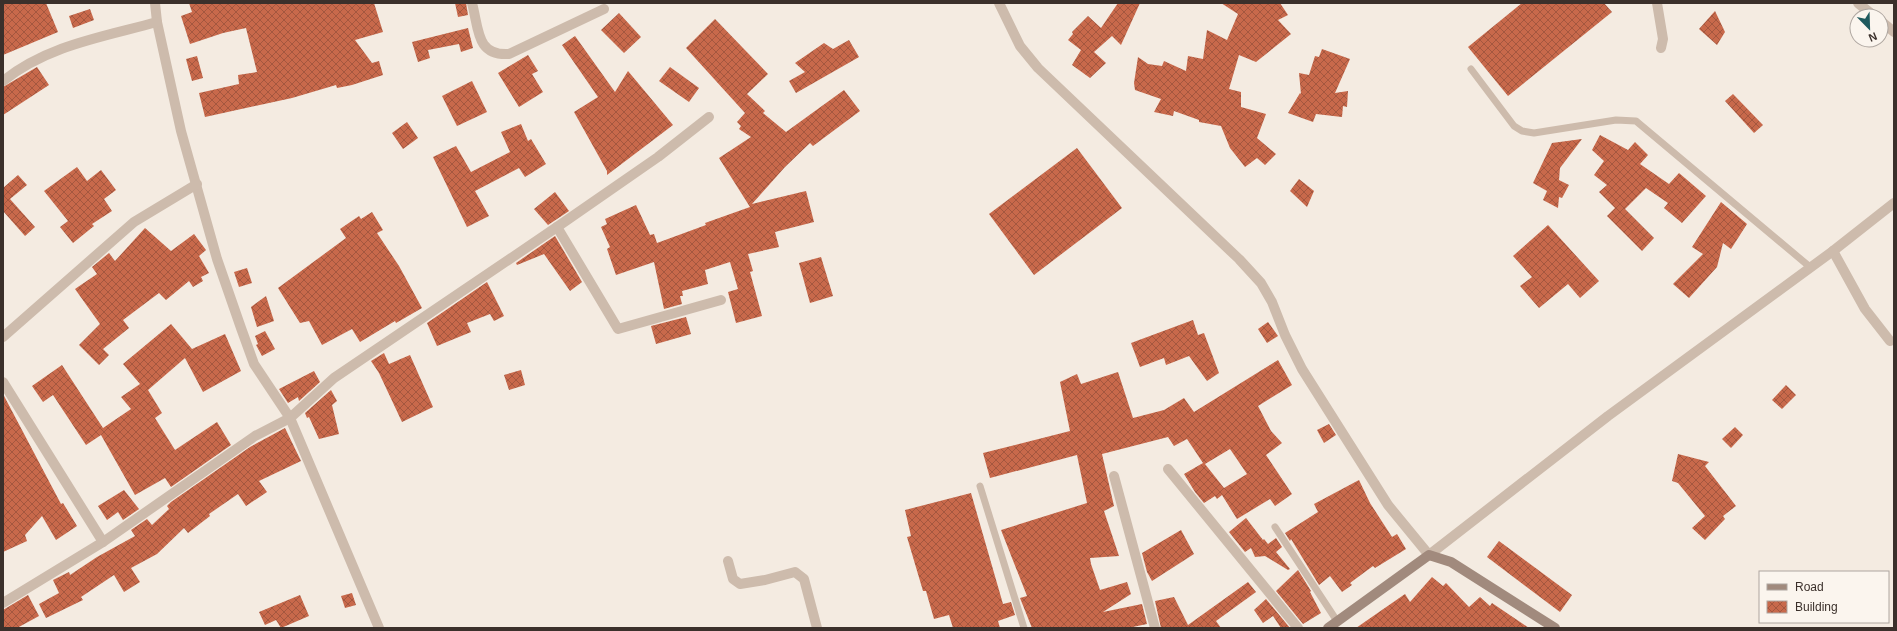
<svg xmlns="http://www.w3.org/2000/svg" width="1897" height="631" font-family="Helvetica,sans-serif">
<defs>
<pattern id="building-cross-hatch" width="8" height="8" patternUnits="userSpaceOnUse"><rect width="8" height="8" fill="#c8694b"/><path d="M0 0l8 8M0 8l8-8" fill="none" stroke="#a4573f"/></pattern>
</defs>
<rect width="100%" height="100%" fill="#f4ebe1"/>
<!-- building -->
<g fill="url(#building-cross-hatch)" fill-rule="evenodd">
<path d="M3 3H46L58 32 3 55Z"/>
<path d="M189 3H374L383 32 355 40 372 63 379 61 383 75 352 85 337 88 336 85 292 98 205 117 199 93 239 84 238 75 257 72 246 28 223 33 190 44 181 16 192 12Z"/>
<path d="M455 3H466L468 15 458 17Z"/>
<path d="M1118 3H1140L1121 45 1112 36 1094 52 1106 63 1090 78 1072 65 1081 50 1068 40 1073 34 1072 32 1088 16 1101 28Z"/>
<path d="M1221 3H1280L1288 15 1278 20 1291 34 1256 62 1239 55 1229 89 1241 92V107L1266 114 1257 138 1276 154 1265 165 1257 158 1245 167 1230 148 1221 126 1199 122V120L1174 111 1173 116 1154 112 1161 99 1135 90 1134 83 1138 57 1148 64 1162 66 1164 61 1186 71 1188 56 1203 59 1207 30 1227 40 1238 14Z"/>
<path d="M1522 3H1604L1612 12 1508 96 1468 47Z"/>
<path d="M90 9 94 20 73 28 69 16Z"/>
<path d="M1715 11 1725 32 1717 45 1699 29Z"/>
<path d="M619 13 641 37 624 53 601 30Z"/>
<path d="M715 19 768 74 747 94 765 111 763 113 786 132 844 90 860 111 813 146 810 143 785 167 752 204 806 191 814 222 775 232 779 247 748 254 753 271 750 272 762 316 736 323 728 292 738 289 730 262 705 270 708 284 682 291 683 296H680L682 304 664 309 654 262 616 275 607 249 610 247 601 227 607 224 605 219 636 205 650 235 654 234 657 243 706 225 705 223 750 207 719 158 751 137 739 129 741 126 737 122 745 113 686 48Z"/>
<path d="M468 28 473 48 461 52 459 44 428 50 430 58 418 62 412 42Z"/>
<path d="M575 36 615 92 628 71 673 125 607 175V171L574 112 598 97 562 45Z"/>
<path d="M849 40 859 57 796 93 789 81 805 72 795 63 824 43 833 49Z"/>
<path d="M1322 49 1350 59 1335 93 1348 91 1347 107 1343 106 1342 117 1316 114 1313 122 1288 113 1300 93 1301 94 1299 73 1309 75 1315 56 1319 57Z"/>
<path d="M528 55 538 71 532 74 543 92 519 107 498 73Z"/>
<path d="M197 56 203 78 192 81 186 59Z"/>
<path d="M37 67 49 85 3 115V87Z"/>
<path d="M670 67 699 88 689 102 659 81Z"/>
<path d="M472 81 487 112 457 126 442 96Z"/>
<path d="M1733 94 1763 125 1754 133 1725 101Z"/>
<path d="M407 122 418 138 403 149 392 133Z"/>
<path d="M521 124 528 141 531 139 546 164 525 177 519 168 475 191 489 216 467 227 433 157 456 146 471 172 510 152 501 132Z"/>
<path d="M1600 135 1628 150 1635 142 1648 155 1640 164 1669 184 1679 173 1706 196 1682 223 1664 208 1668 203 1646 188 1625 209 1654 238 1642 251 1607 216 1615 208 1599 192 1607 185 1594 175 1604 161 1592 150Z"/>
<path d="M1582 139 1560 168 1559 180 1569 185 1562 198 1559 197 1558 208 1543 200 1547 191 1533 183 1552 143Z"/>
<path d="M1077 148 1122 208 1034 275 989 214Z"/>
<path d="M77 167 87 181 101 170 116 190 104 199 112 211 92 224 94 226 73 243 60 227 68 221 44 191Z"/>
<path d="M18 175 27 185 10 199 35 227 25 236 3 211V188Z"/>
<path d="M1299 179 1314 191 1307 207 1290 191Z"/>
<path d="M555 192 569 211 548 225 534 209Z"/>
<path d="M1721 202 1747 224 1731 249 1723 243 1717 267 1689 298 1673 284 1703 254 1692 247Z"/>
<path d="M372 212 383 230 377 233 399 266 422 308 396 323 395 321 360 342 352 329 322 345 309 321 300 323 278 288 346 238 340 229 359 216 361 219Z"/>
<path d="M1548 225 1599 281 1580 298 1568 284 1539 308 1520 286 1532 277 1513 256Z"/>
<path d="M145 228 171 251 194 234 206 250 199 256 209 273 201 277 203 281 193 287 189 281 166 300 159 293 123 320 129 328 103 349 109 355 99 365 79 345 100 324 75 289 97 274 92 267 109 253 115 261Z"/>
<path d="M555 236 582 282 570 291 544 254 517 265 516 263Z"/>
<path d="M821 257 833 296 810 303 799 263Z"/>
<path d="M247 268 252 283 239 287 234 272Z"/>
<path d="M487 282 504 316 494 321 490 314 467 323 471 332 437 346 427 323Z"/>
<path d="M266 296 274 321 257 327 251 307Z"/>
<path d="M686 317 691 334 656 344 651 326Z"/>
<path d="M1193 320 1198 335 1204 333 1219 373 1207 381 1189 356 1166 365 1164 358 1140 367 1131 343Z"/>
<path d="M1268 322 1278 336 1267 343 1258 329Z"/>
<path d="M171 324 192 349 225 334 241 371 203 392 185 358 148 390 162 413 155 418 175 450 217 422 231 445 171 487 165 478 135 495 101 435 86 445 53 395 43 402 32 386 62 365 103 428 131 409 121 397 140 384 123 364Z"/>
<path d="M265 331 275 349 262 356 256 345 258 344 255 336Z"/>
<path d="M384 353 389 364 410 355 433 407 402 422 379 373 371 361Z"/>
<path d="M1278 360 1292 385 1258 406 1271 431 1282 443 1266 455 1292 494 1275 506 1270 499 1237 519 1222 495 1217 499 1215 496 1204 503 1195 492 1184 474 1203 463 1187 439 1174 446 1168 437 1102 454 1114 506 1104 511 1119 556 1090 558 1091 564 1100 590 1127 582 1131 594 1103 612 1142 604 1147 624 1128 628H1032L1020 598 1027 596 1001 530 1087 503 1077 455 990 478 983 453 1070 431 1060 382 1077 374 1081 384 1118 372 1133 418 1164 410 1184 398 1194 412ZM1230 449 1247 474 1224 488 1205 464Z"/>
<path d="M521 370 525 385 509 390 504 375Z"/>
<path d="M314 371 320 382 299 401 298 397 288 403 279 389Z"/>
<path d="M1786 385 1796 395 1782 409 1772 400Z"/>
<path d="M331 390 337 401 332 405 339 434 319 439 309 417 307 418 305 413Z"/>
<path d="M3 394 61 504 63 503 77 526 56 540 42 516 25 535 27 541 3 552Z"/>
<path d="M1329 424 1336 435 1324 443 1317 430Z"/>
<path d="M1735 427 1743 435 1731 448 1722 439Z"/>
<path d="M285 428 301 461 259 481 267 492 246 506 238 494 209 514 210 516 188 533 184 528 157 554 131 568 140 582 124 592 114 575 81 597 83 600 46 618 39 604 59 593 53 580 69 572 70 575 97 557 135 536 131 530 147 519 152 525 169 509 167 506 171 502 250 447Z"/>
<path d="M1678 454 1709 462 1705 466 1736 506 1723 516 1725 519 1705 540 1692 528 1705 516 1678 483 1672 481Z"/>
<path d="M1359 480 1370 503 1392 537 1397 534 1406 549 1375 568 1373 566 1350 583 1352 585 1342 592 1330 576 1319 585 1291 539 1290 541 1285 533 1318 512 1314 504Z"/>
<path d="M124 490 139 509 123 520 118 512 107 520 98 506Z"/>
<path d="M971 493 1003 604 1011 602 1015 615 998 621 1000 628H953L949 615 934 619 926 591H923L907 537 911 536 905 510Z"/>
<path d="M1246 518 1263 540 1264 539 1268 544 1276 538 1282 547 1276 552 1290 569 1288 570 1265 556 1255 557 1251 548 1245 552 1229 532Z"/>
<path d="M1181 530 1194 554 1152 581 1147 572 1142 553Z"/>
<path d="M1499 541 1572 595 1560 612 1487 557Z"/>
<path d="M1298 570 1311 591 1310 592 1321 613 1303 624 1276 591Z"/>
<path d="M1432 577 1443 586 1446 583 1469 607 1480 597 1490 606 1492 603 1529 628H1356L1405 594 1410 602Z"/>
<path d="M1248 582 1256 592 1216 621 1221 628H1161L1155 601 1174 597 1188 625Z"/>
<path d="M352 593 356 605 345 608 341 596Z"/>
<path d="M28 595 39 616 17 628H3V610Z"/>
<path d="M300 595 309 616 281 628 276 620 265 625 259 612Z"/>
<path d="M1266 599 1290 628H1281L1273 616 1263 623 1254 610Z"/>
</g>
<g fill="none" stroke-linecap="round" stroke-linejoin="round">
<!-- lane -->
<g stroke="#cdbbac" stroke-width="7">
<path d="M1471 69 1514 126 1522 131 1534 133 1616 120 1636 121 1810 267"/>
<path d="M980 486 1024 628"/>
<path d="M1275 527 1337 621"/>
</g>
<!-- street -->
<g stroke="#cdbbac" stroke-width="10">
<path d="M155 3 157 22 181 131 217 259 241 328 254 364 290 418 379 628"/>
<path d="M472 3C479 29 476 56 509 54L604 9"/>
<path d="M999 3 1020 46 1038 68 1239 259 1261 283 1272 302 1285 335 1302 369 1388 505 1429 555 1608 416 1833 251 1894 203"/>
<path d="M1657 3 1663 39 1661 48"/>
<path d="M1858 3 1874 16"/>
<path d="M1881 21 1894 32"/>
<path d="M3 81C48 45 103 37 157 22"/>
<path d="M557 227 618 329 721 300"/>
<path d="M1833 251 1865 309 1890 341"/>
<path d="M3 337 134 222 197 184"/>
<path d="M3 382 103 542"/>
<path d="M1168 469 1298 628"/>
<path d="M1114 476 1155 628"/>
<path d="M728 561 733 579 740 584 765 580 795 572 804 579 817 628"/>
<path d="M3 603 103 542 255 436 290 418 334 378 557 227 658 157 709 117"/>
</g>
<!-- secondary -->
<path stroke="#a18a7d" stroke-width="10" d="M1328 628 1429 555 1451 562 1555 628"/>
</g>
<!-- border -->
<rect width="1897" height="631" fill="none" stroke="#3b302b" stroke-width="8"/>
<!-- legend -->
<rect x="1759" y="571" width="130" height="52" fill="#fbf5ee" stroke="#aea6a0"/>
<rect x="1767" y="584" width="20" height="6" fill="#a18a7d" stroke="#aea6a0"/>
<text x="1795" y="591" font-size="12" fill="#3b302b">Road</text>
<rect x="1767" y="601" width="20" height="12" fill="url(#building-cross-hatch)" stroke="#aea6a0"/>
<text x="1795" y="611" font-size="12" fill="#3b302b">Building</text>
<!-- north arrow -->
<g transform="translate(1869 28) rotate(157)"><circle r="19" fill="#fbf5ee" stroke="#aea6a0"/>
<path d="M0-3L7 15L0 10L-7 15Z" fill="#1f5a5e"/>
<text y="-6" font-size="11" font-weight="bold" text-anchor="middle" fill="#3b302b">N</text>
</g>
</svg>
